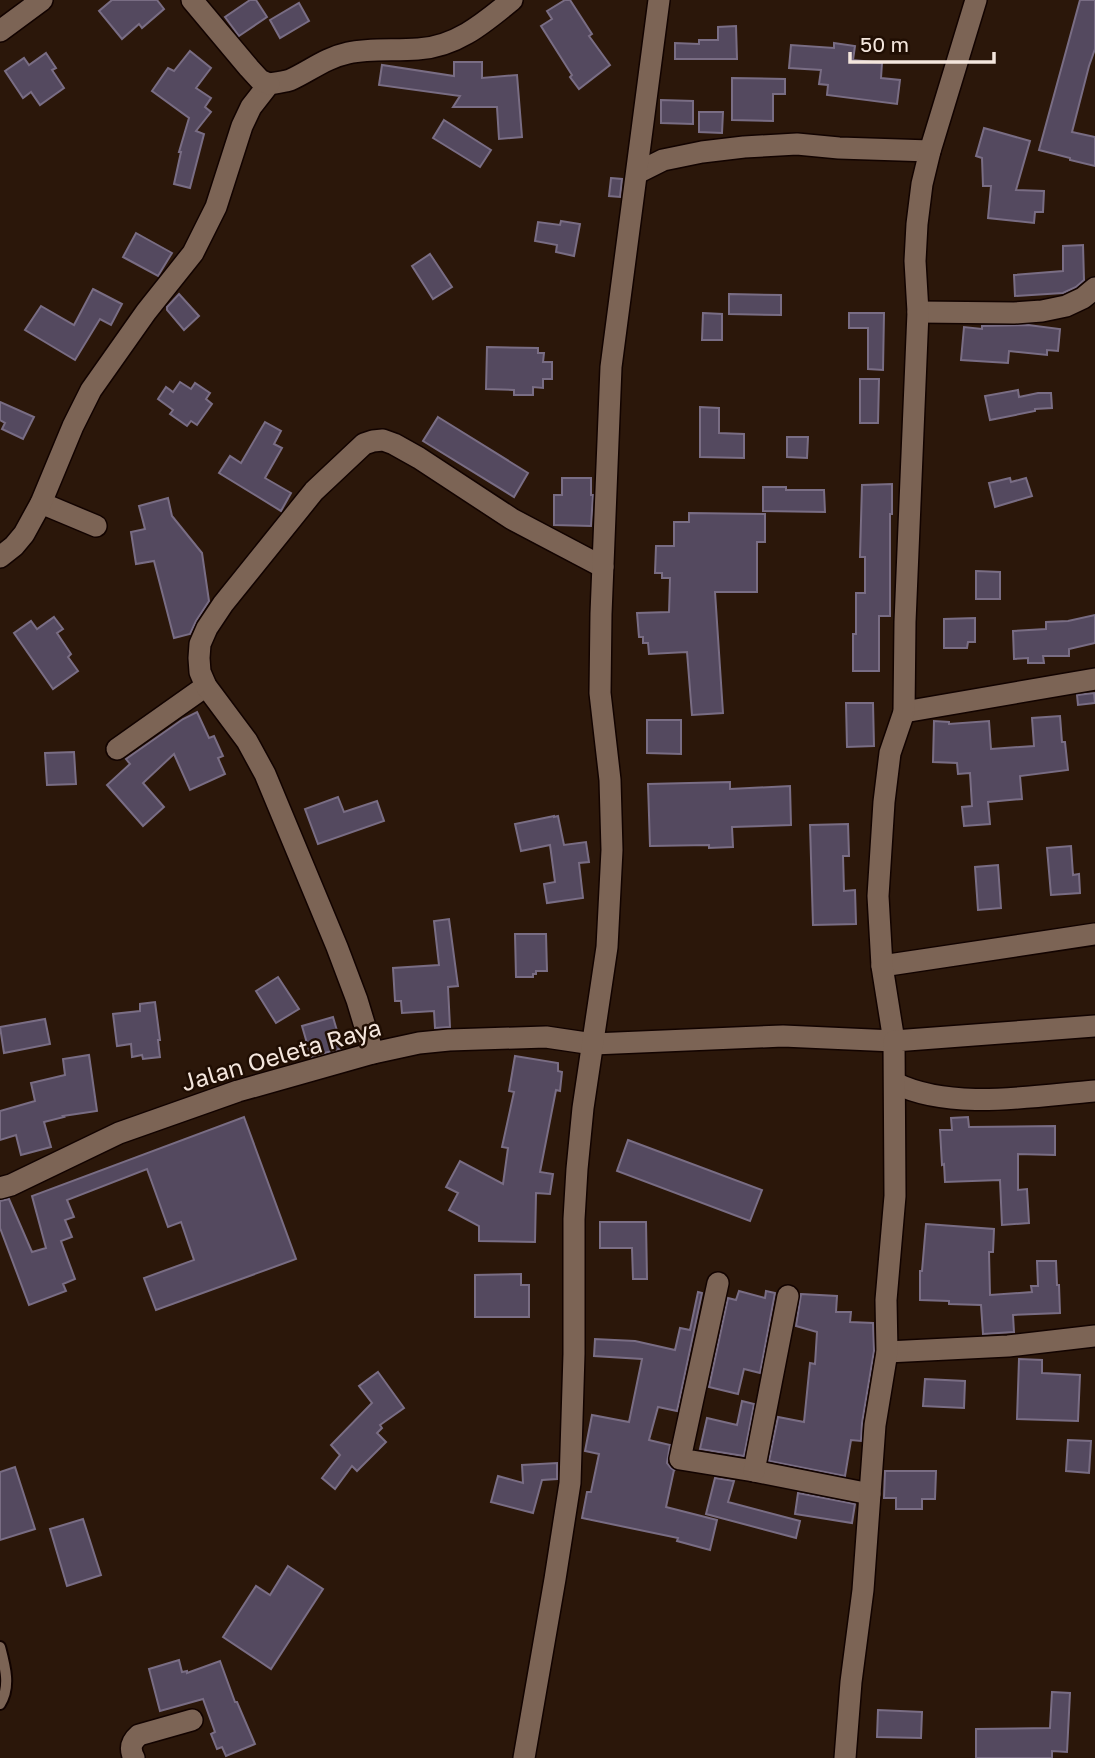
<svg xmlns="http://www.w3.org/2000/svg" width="1095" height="1758" font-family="'Golos Text',sans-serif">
<rect width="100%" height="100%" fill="#2b170a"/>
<!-- building -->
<g fill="#54495f" stroke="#796d84" stroke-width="2">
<path d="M112 0H157L164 9 142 28 139 24 122 39 99 11Z"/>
<path d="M250 0H256L267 17 239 36 225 17Z"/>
<path d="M565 0H570L592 34 589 36 610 65 579 89 570 77 572 75 541 26 552 19 547 11Z"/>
<path d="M1080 0H1095V49L1089 66 1072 132 1095 137V166L1070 160V158L1039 150Z"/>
<path d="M299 3 309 21 280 38 270 20Z"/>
<path d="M736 26 737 59H675V43L699 44V40H718V27Z"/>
<path d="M834 43 855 46 853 60 882 63 881 78 900 80 897 104 827 95 828 85 819 84 821 70 789 68 791 45 834 48Z"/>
<path d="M190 51 211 68 196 88 211 98 205 107 211 112 196 131 204 134 190 188 174 184 181 152H179L189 118 152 91 168 68 174 71Z"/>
<path d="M46 53 56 68 52 70 64 88 40 105 31 92 23 98 5 71 24 58 29 65Z"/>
<path d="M454 62H482V78L517 75 522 137 499 139 497 107H453L460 96 379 85 382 65 454 76Z"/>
<path d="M732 78 785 79V94H773V121L732 120Z"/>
<path d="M661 100 693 101V124L661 123Z"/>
<path d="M699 112H723L722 133 699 132Z"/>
<path d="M444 120 491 150 480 167 433 138Z"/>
<path d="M984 128 1030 141 1016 190 1044 191 1043 212H1035L1034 223 988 218 991 186H983L982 158 976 156Z"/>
<path d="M611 178 622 179 620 197 609 196Z"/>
<path d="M561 221 580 224 574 256 556 252 557 245 535 241 538 222 560 225Z"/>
<path d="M136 233 172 253 158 276 123 257Z"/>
<path d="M1083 245 1084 280 1076 287 1063 293 1015 296 1014 275 1063 271V246Z"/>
<path d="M430 254 452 287 433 299 412 266Z"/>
<path d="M93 289 122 304 111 325 100 319 75 360 25 330 41 306 74 325Z"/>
<path d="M179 294 199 316 184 330 167 310V307Z"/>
<path d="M729 294 781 295V315L729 314Z"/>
<path d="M703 313 722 314V340H702Z"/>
<path d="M849 313H884L883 370 868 369V328H849Z"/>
<path d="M1028 325 1060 329 1058 351 1047 350V355L1009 351 1008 363 961 360 964 327 982 329V326Z"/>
<path d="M487 347 538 348V353H544L543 362H552V379H543V388L533 387V395H514V390L486 389Z"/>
<path d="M860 379H879L878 423H860Z"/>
<path d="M180 382 191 389 195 383 210 393 206 399 212 404 197 425 191 421 187 426 170 414 173 410 158 399 166 387 173 392Z"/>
<path d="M1018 390 1019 397 1038 393H1051L1052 408 1035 409V411L990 420 985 396Z"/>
<path d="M0 402 34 417 23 439 2 429 5 423 0 420Z"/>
<path d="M700 407 719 408V433L744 434V458L700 457Z"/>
<path d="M438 417 528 473 514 497 423 441Z"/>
<path d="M265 422 281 431 274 444 282 448 265 478 291 493 281 511 219 473 230 456 241 463Z"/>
<path d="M787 437H808L807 458 787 457Z"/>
<path d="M562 478H591V495H593L591 526 554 525V495H562Z"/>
<path d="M1010 478 1011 482 1026 478 1032 496 995 507 989 483Z"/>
<path d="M892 484V514H890V616H879V671H853V634H856V593H865V557H860L862 485Z"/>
<path d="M763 487H786V490H824L825 512 763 511Z"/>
<path d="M168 498 172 516 202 553 209 601 196 621 190 634 174 638 154 561 136 564 131 532 145 529 139 506Z"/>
<path d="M689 513 765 514V542H757V592H715L723 713 692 715 687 652 649 654 648 643H643V637H639L637 613 669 612 670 578H662V573H655L656 546H674V522H689Z"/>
<path d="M976 571 1000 572V599H976Z"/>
<path d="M1095 615V643L1069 649V656H1043L1044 663H1028V658L1014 659 1013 631 1046 629V622L1068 621Z"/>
<path d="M54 617 63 629 57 633 71 654 68 657 78 671 53 689 14 633 31 621 37 629Z"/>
<path d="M975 618V642H968L967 648H944V619Z"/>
<path d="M1094 693 1095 703 1078 705 1077 695Z"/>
<path d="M846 703H873L874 746 847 747Z"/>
<path d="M197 712 209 738 214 736 223 756 218 758 225 774 190 790 174 754 143 783 164 807 143 826 107 785 130 764 126 759 183 719Z"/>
<path d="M1060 716 1062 742H1065L1068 770 1020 776 1022 799 988 802 990 824 964 826 962 807 972 806 970 773 958 774 957 763 933 762 934 721 949 722V724L989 721 991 749 1034 746 1032 718Z"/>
<path d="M647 720H681V754L647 753Z"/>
<path d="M74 752 76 784 47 785 45 753Z"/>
<path d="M730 782V789L790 786 791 825 732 827 733 847 709 848V845L650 846 648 784Z"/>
<path d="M338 797 344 812 377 801 384 821 318 844 305 809Z"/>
<path d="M554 816V817L558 816 564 845 586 842 589 862 579 863 583 898 547 903 544 884 555 882 550 845 521 851 515 824Z"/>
<path d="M848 824 849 856H843L844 891 855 890 856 924 813 925 810 825Z"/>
<path d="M1071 846 1073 875 1079 874 1080 893 1051 895 1047 848Z"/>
<path d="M998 865 1001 908 978 910 975 867Z"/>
<path d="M449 919 458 986 448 987 450 1027 435 1028 434 1011 402 1013 401 1001H395L393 968 439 965 434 921Z"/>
<path d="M515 934H546L547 971H536V974H533V977H516Z"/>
<path d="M278 977 299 1009 276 1023 256 991Z"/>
<path d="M155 1002 160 1040H158L160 1057 143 1059 142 1055 132 1057 131 1044 117 1046 113 1014 140 1011V1004Z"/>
<path d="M333 1017 342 1048 311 1057 302 1026Z"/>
<path d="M45 1019 50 1044 4 1053 0 1027Z"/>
<path d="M89 1055 97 1111 63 1116 64 1117 44 1122 51 1147 21 1155 16 1135 0 1140V1111L35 1101 31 1083 65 1075 63 1059Z"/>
<path d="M515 1056 558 1063V1071L562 1072 560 1091 556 1090 540 1172 553 1174 550 1194 536 1193 535 1242 479 1241V1226L449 1210 458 1193 446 1187 460 1161 503 1184 508 1148 502 1147 514 1092 509 1091Z"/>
<path d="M244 1117 296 1259 156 1310 144 1278 194 1260 181 1222 168 1227 147 1169 67 1200 74 1217 65 1220 72 1237 61 1241 75 1279 63 1284 66 1291 29 1305 0 1228V1201L9 1199 32 1252 46 1248 32 1196Z"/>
<path d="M968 1117 969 1127 1055 1126V1155L1018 1154V1190L1027 1189 1029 1223 1002 1225 1000 1180 945 1182 944 1164 942 1165 940 1130H952L951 1118Z"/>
<path d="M628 1140 762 1190 750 1221 617 1171Z"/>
<path d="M600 1222H646L647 1279H633L632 1248H600Z"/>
<path d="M926 1224 994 1229 993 1252H989L990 1295 1032 1292 1031 1286H1038L1037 1261H1056L1057 1285H1059L1060 1313 1013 1315 1014 1332 983 1334 981 1305 949 1304V1301L920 1300V1271H922Z"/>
<path d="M521 1274V1285H529V1317H475V1275Z"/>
<path d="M739 1291 765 1298 766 1291 775 1293 760 1373 744 1369 738 1394 709 1387 728 1298 736 1300Z"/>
<path d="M698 1292 702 1293 677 1411 658 1407 649 1440 670 1445 667 1463 671 1468 675 1471 674 1470 666 1507 717 1520 710 1550 677 1541 678 1538 582 1518 587 1492H591L599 1454 585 1451 592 1415 629 1422 642 1359 594 1356 595 1339 635 1341 675 1350 680 1328 690 1330Z"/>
<path d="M801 1294 837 1296 836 1312H851L850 1322 873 1323 874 1351 862 1423 861 1441 851 1440 845 1476 769 1461 778 1417 804 1422 810 1363 815 1364 817 1332 796 1326Z"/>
<path d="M1019 1359 1042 1360V1373L1080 1375 1078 1421 1017 1419Z"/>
<path d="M378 1372 404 1408 380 1425 382 1428 377 1433 386 1442 357 1471 352 1466 335 1489 322 1478 340 1455 331 1445 372 1403 359 1386Z"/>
<path d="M925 1379 965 1381 964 1408 923 1406Z"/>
<path d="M742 1401 754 1404 744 1456 700 1449 707 1418 737 1425Z"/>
<path d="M1068 1440 1091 1441 1089 1473 1066 1471Z"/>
<path d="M557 1463V1479L542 1480 533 1513 491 1502 498 1476 523 1483 522 1465Z"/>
<path d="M15 1467 35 1529 0 1540V1472Z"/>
<path d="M885 1471H936L935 1499H922V1509H896V1498H884Z"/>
<path d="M715 1478 734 1481 728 1502 800 1521 796 1538 706 1514Z"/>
<path d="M798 1493 855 1504 852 1523 795 1514Z"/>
<path d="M83 1519 101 1575 67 1586 50 1529Z"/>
<path d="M288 1566 323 1589 271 1669 223 1637 256 1586 270 1595Z"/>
<path d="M179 1660 182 1672 187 1671V1673L220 1661 235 1702H237L255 1744 226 1756 222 1747 217 1749 211 1734 215 1732 203 1699 160 1711 149 1669Z"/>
<path d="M1052 1692 1070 1693 1067 1752 1052 1751V1758H976V1729L1050 1728Z"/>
<path d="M878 1710 922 1712 921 1738 877 1737Z"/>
</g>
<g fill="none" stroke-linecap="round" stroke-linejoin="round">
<!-- service casing -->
<g stroke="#120300" stroke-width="14">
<path id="service" d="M0 1647C5 1666 11 1687 0 1704"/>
</g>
<!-- minor casing -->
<g stroke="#120300" stroke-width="24">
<g id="minor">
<path d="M0 31 42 0"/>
<path d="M637 173 663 160 702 152 744 147 797 144 839 148 930 151"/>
<path d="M918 312 1014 313 1042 311 1066 306 1083 298 1095 288"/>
<path d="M41 503 96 526"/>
<path d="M0 557 14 546 24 534 41 503 73 426 91 390 146 312 193 253 216 207 242 126 251 107 269 84C275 83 283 82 290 80 310 71 325 58 348 53 371 48 395 51 418 49 456 47 484 23 512 0"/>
<path d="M904 712 1095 679"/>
<path d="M117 749 206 686"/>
<path d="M882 966 1095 934"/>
<path d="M373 1053 357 1000 337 947 265 774 247 741 206 686 200 672 199 658 200 644 207 628 223 604 314 491 364 444 373 441 383 440 394 444 419 458 512 519 603 567"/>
<path d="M895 1083C951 1111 1033 1096 1095 1091"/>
<path d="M0 1188 11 1185 119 1133 238 1091 373 1053 419 1043 449 1040 546 1037 593 1044 783 1036 894 1041 882 966 878 896 884 802 890 753 904 712 905 622 918 312 915 261 917 224 922 184 930 151 976 0"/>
<path d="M718 1283 680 1459 754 1471 870 1494"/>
<path d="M887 1352 1008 1346 1095 1336"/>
<path d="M754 1471 788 1296"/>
<path d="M134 1758C129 1748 131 1742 139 1735L192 1720"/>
<path d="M524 1758 555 1579 570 1483 574 1354V1219L577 1169 583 1108 607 947 612 850 610 780 600 693 601 614 611 367 659 0"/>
<path d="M845 1758 851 1682 863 1590 875 1425 887 1352 886 1300 895 1196 894 1041 1095 1026"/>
</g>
</g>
<!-- tertiary casing -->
<g stroke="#120300" stroke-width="24">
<path id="tertiary" d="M192 0 249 68 260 80 269 84"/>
</g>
<!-- service -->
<use href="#service" stroke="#7c6455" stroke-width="10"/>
<!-- minor -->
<use href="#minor" stroke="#7c6455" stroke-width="21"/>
<!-- tertiary -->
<use href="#tertiary" stroke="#7c6455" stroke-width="21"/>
</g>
<g text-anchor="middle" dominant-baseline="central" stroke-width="5" stroke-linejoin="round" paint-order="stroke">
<!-- street labels -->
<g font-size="24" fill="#f4e6dd" stroke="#200e03">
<text transform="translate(281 1054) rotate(-16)">Jalan Oeleta Raya</text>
</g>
</g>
<!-- scale -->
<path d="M850 52v10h144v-10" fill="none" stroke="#f4e6dd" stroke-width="3.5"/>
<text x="860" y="52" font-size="21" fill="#f4e6dd" stroke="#200e03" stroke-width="5" paint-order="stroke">50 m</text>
</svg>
